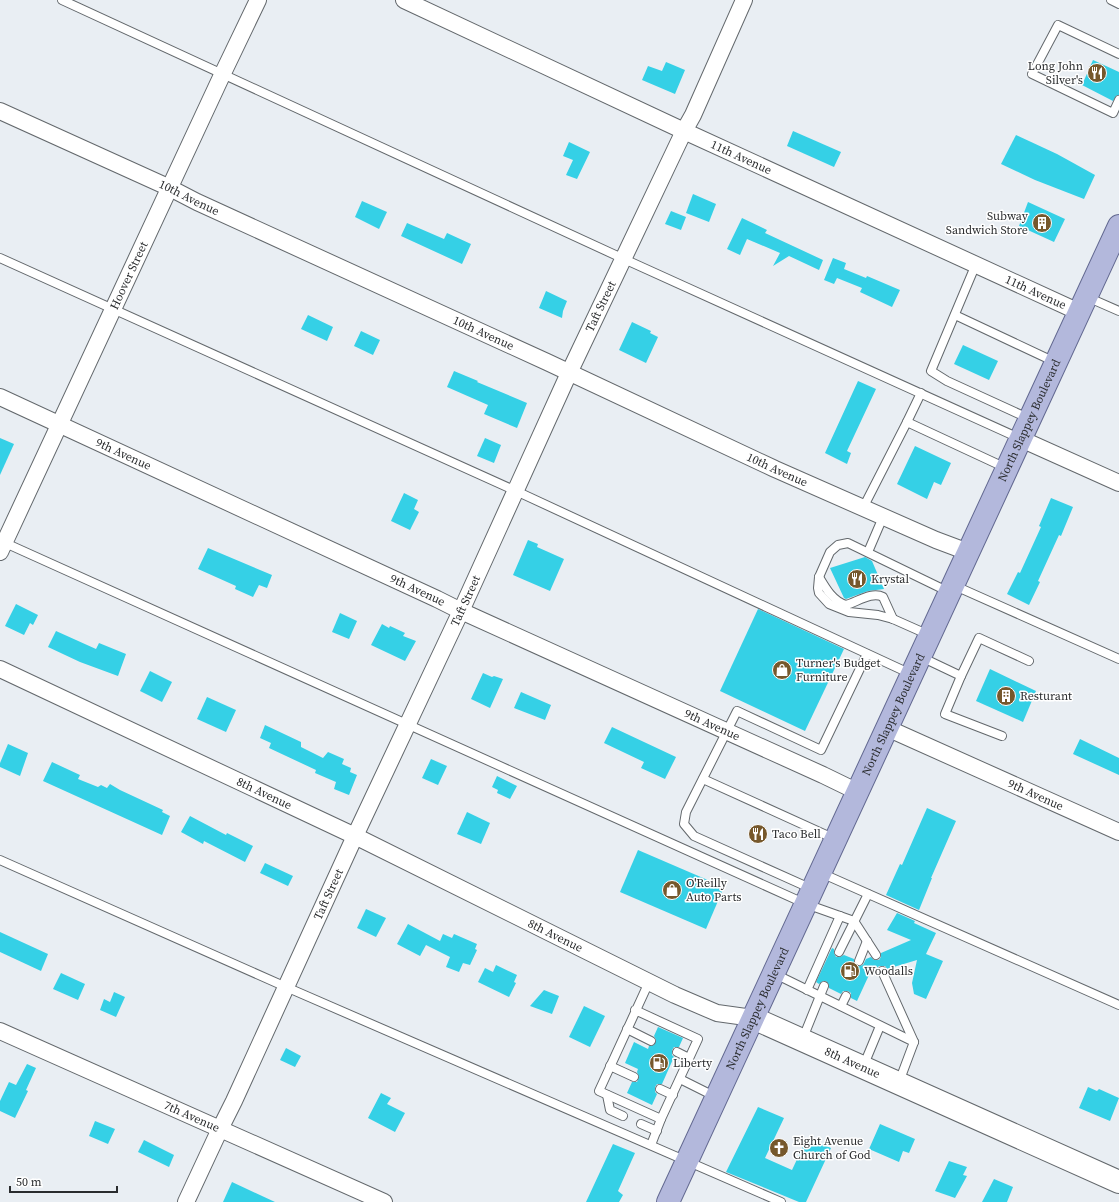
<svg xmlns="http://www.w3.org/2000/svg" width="1119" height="1202" font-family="'Source Serif 4',serif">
<rect width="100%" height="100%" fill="#e9eef3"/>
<!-- building -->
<g fill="#35d0e6">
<path d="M1093 60 1119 72V95L1116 96 1113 101 1082 85Z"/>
<path d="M666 62 685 70 675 94 642 80 648 66 662 71Z"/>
<path d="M793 131 841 152 834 167 787 146Z"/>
<path d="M1016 135 1057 154 1095 175 1084 199 1035 180 1001 164Z"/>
<path d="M569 142 590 152 577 179 566 175 573 160 563 156Z"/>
<path d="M693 194 716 204 709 222 686 213Z"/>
<path d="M362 201 387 212 379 229 355 217Z"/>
<path d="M1028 202 1065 219 1054 242 1019 226Z"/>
<path d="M671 211 686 217 681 230 665 224Z"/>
<path d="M742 218 767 230 765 233 823 260 819 270 789 256 773 266 780 253 747 239 740 255 727 249Z"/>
<path d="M407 223 444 239 447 233 471 244 462 264 401 236Z"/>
<path d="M833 258 846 263 844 269 866 278 867 276 900 290 892 307 860 292 862 288 837 278 834 284 824 280Z"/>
<path d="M546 291 567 301 563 311 562 318 539 308Z"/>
<path d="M308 315 333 327 327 341 301 329Z"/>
<path d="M632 322 651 331 650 333 658 337 646 363 619 350Z"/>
<path d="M361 331 380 340 373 355 354 346Z"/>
<path d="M963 345 998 361 989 380 954 364Z"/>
<path d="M454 371 478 381 477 382 527 403 517 428 484 414 488 405 447 387Z"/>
<path d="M858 381 876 389 847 451 851 453 847 464 825 453Z"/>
<path d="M0 438 14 444 0 475Z"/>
<path d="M485 438 501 445 494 463 477 456Z"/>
<path d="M915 446 951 463 941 485 934 482 927 499 897 484Z"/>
<path d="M404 493 418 500 414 509 419 512 410 530 391 521Z"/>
<path d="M1051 498 1073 507 1061 536 1059 535 1038 581 1040 582 1029 605 1007 594 1018 572 1020 573 1041 527 1039 526Z"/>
<path d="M528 540 538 544 537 547 564 559 550 591 513 575Z"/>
<path d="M208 548 272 575 267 588 259 585 253 597 235 589 236 586 198 569Z"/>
<path d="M865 557 872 561 884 589 868 591 846 599 844 598 830 568Z"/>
<path d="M16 604 38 615 33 625 30 623 24 635 5 626Z"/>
<path d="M758 609 844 649 805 731 720 691Z"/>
<path d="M340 613 357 621 349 639 332 632Z"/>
<path d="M382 624 389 628 390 626 403 632 405 633 403 636 416 641 405 661 371 645Z"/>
<path d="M56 631 96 649 99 643 126 654 118 676 80 662 48 647Z"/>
<path d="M990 669 1036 691 1023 722 976 701Z"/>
<path d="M150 671 172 682 162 702 140 691Z"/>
<path d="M483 673 492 677 494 676 503 679 490 708 471 699Z"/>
<path d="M521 692 551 705 545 720 514 708Z"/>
<path d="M207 697 236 710 226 732 197 719Z"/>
<path d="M265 725 301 742V747L323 758 328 752 344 759 342 764 351 768 350 772 357 775 349 795 334 789 336 782 315 773 316 770 269 748 271 743 260 738Z"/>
<path d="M612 727 676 757 665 779 641 768 644 762 604 743Z"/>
<path d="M1080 739 1119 758V775L1073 754Z"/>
<path d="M8 744 28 753 20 776 0 767V763Z"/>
<path d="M431 759 447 766 438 785 422 778Z"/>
<path d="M52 762 80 775 78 779 98 787 101 785 107 788 110 784 120 790 163 810 162 812 170 816 162 835 43 781Z"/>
<path d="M497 776 517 786 510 799 497 793 498 790 492 787Z"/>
<path d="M927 808 956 821 931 878H932L919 910 886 895 900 864 902 865Z"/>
<path d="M467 812 490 823 481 844 457 834Z"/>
<path d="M190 816 226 835 227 833 253 846 245 862 204 841 203 844 181 832Z"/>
<path d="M638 850 724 887 706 929 620 892Z"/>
<path d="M265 863 293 876 288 886 260 873Z"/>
<path d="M366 909 386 918 376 937 357 928Z"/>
<path d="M897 913 915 921 914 923 936 933 926 954 943 961 926 999 914 994 912 983 917 960 887 969 885 966H879L877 968V973L869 975 857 1001 851 998V993L848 991H843L841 994 829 988V985L826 981H823L819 984 816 982 832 948 834 949V953L836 957H840L844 955 854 959V964L859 966 863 965 866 959 871 957 874 960H879L881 957V953L911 940 887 930Z"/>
<path d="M408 924 440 941 443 934 452 938 454 934 477 944 475 949 477 950 470 965 463 963 459 972 446 967 450 957 426 945 420 956 397 944Z"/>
<path d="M0 932 48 954 41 971 0 952Z"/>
<path d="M496 965 517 975 514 982 516 983 509 997 478 982 485 968 493 972Z"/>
<path d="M61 973 85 984 78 1000 53 989Z"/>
<path d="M544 990 559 996 552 1014 530 1006Z"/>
<path d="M114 992 125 997 116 1017 100 1010 104 999 110 1002Z"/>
<path d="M584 1006 605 1016 590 1047 569 1037Z"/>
<path d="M658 1027 683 1038 679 1047H674L672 1050V1055L674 1057 662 1084H657L655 1087V1092L657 1094 652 1105 627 1093 632 1082H637L639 1077 637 1072 638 1069 625 1063 634 1042 648 1049 649 1046 654 1045 656 1040 654 1036Z"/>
<path d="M286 1048 301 1056 295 1067 280 1060Z"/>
<path d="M27 1064 36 1068 26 1090 28 1091 15 1118 0 1111V1101L9 1082 16 1085Z"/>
<path d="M1088 1087 1097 1091 1099 1089 1119 1098 1110 1121 1079 1108Z"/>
<path d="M381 1093 391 1098 387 1104 405 1113 395 1132 368 1118Z"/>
<path d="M758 1107 784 1118 765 1158 792 1170 807 1138 831 1148 806 1202H799L726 1172Z"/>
<path d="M95 1121 115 1129 108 1144 89 1136Z"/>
<path d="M880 1124 915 1139 909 1153 903 1151 899 1162 869 1149Z"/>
<path d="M144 1140 174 1155 169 1167 138 1152Z"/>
<path d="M613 1144 635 1153 618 1191 623 1195 619 1202H586Z"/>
<path d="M949 1161 967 1167 963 1175 967 1176 955 1198 935 1191Z"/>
<path d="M994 1179 1013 1187 1007 1202H982Z"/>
<path d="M232 1182 275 1202H223Z"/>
</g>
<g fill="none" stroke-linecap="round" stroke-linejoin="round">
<!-- lane casing -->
<g stroke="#63686c" stroke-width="10">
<g id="lane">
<path d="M62 0 624 259 1019 438"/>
<path d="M1111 0 1119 4"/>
<path d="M1119 54 1058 25 1032 74 1113 113 1119 100"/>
<path d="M0 258 516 491 911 674"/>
<path d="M976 264 931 371 947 381 1030 419"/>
<path d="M1087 297 1119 311"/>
<path d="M955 315 1055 362"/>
<path d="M907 422 921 393"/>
<path d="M863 508 907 422 1006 468"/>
<path d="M3 542 806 904 854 921 876 955"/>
<path d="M868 552 883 517"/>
<path d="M819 577C826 589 833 601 846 605 857 602 872 591 883 597L893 619"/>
<path d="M953 585 1119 659"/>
<path d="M929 635 893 619 878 615 849 612 829 604 819 593 818 588 819 577 830 552 838 545 848 543 949 592"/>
<path d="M921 657 961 676 979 638 1029 661"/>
<path d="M961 676 945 714 1002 736"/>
<path d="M703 779 835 839"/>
<path d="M0 860 286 987 781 1202"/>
<path d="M821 873 1119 1005"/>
<path d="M812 889 694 836 684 824 686 812 737 711 821 750 867 654"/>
<path d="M839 952 868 894"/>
<path d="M859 961 867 941"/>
<path d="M882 971 914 1042"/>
<path d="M775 974 914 1042 899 1082"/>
<path d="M807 990 840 916"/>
<path d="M841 1006 846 996"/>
<path d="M635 1010 698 1039 661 1119 599 1091 649 982"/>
<path d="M627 1029 651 1041"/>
<path d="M803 1038 824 986"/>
<path d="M677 1052 689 1058"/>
<path d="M610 1066 634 1077"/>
<path d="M863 1067 880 1026"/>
<path d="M680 1079 716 1097"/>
<path d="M660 1089 673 1095"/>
<path d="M607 1095 610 1110 623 1116"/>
<path d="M641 1124 657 1131"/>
<path d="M651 1145 661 1119"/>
</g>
</g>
<!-- street casing -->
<g stroke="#63686c" stroke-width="18">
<g id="street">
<path id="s1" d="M404 0 684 131 1079 312"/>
<path id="s2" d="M0 111 170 188 197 202 547 362 775 469 936 540 968 552"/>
<path id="s3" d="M0 397 437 599 461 611 823 775 858 792"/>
<path d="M1021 439 1119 483"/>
<path id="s4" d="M0 552 223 73 258 0"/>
<path id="s5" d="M0 669 355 836 675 995 717 1013 753 1018"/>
<path id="s6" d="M887 728 1119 832"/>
<path id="s7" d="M0 1031 384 1202"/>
<path id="s8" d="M186 1202 220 1129 234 1101 355 836 461 611 569 373 684 131 693 115 744 0"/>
</g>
</g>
<!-- secondary casing -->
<g stroke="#63686c" stroke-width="24">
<g id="secondary">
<path id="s9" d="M753 1018 1119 1182"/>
</g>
</g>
<!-- primary casing -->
<g stroke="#626890" stroke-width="24">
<g id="primary">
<path id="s10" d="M668 1202 1119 226"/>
</g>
</g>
<!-- lane -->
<use href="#lane" stroke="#fff" stroke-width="8"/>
<!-- street -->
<use href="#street" stroke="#fff" stroke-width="16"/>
<!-- secondary -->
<use href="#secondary" stroke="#fff" stroke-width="22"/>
<!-- primary -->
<use href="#primary" stroke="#b3b8dc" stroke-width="22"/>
</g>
<!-- icons -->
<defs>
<g id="restaurant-disc" transform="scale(1)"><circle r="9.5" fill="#76582c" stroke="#fff"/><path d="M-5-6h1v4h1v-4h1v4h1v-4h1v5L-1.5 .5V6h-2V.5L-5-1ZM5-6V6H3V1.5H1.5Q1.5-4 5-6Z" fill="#fff"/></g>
<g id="building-disc" transform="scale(1)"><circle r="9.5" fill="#76582c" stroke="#fff"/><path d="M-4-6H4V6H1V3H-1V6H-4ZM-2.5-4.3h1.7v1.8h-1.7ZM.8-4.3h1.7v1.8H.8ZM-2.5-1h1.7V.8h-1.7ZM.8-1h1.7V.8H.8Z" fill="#fff"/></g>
<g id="shop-disc" transform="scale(1)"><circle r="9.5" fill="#76582c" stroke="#fff"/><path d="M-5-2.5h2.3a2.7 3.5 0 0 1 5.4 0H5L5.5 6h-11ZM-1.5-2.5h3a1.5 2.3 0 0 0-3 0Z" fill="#fff"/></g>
<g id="fuel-disc" transform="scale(1)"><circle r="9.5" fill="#76582c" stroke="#fff"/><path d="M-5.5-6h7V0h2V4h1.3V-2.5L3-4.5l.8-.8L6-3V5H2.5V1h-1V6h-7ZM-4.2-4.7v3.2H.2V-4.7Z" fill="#fff"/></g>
<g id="church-disc" transform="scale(1)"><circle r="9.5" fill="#76582c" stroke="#fff"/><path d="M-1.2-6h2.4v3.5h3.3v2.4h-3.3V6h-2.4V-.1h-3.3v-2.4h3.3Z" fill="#fff"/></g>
</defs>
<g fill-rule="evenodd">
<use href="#restaurant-disc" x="1097" y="73"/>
<use href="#building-disc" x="1042" y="223"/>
<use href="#restaurant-disc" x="857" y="579"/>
<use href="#shop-disc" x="782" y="670"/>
<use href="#building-disc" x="1006" y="696"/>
<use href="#restaurant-disc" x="758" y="834"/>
<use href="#shop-disc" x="672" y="890"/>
<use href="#fuel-disc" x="850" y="971"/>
<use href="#fuel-disc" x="659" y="1063"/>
<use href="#church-disc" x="779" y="1148"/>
</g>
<g text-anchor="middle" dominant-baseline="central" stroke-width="3" stroke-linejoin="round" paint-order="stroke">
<!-- poi labels -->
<g font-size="12" fill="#2a2c2e" stroke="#fff" text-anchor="start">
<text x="1083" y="66" text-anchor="end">Long John<tspan x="1083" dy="14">Silver's</tspan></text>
<text x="1028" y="216" text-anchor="end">Subway<tspan x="1028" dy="14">Sandwich Store</tspan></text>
<text x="871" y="579">Krystal</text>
<text x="796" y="663">Turner's Budget<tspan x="796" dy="14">Furniture</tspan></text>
<text x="1020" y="696">Resturant</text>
<text x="772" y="834">Taco Bell</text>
<text x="686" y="883">O'Reilly<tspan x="686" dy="14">Auto Parts</tspan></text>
<text x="864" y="971">Woodalls</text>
<text x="673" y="1063">Liberty</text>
<text x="793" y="1141">Eight Avenue<tspan x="793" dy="14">Church of God</tspan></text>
</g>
<!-- street labels -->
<g font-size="12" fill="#2a2c2e" stroke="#fff">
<text stroke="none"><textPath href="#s1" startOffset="372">11th Avenue</textPath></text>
<text stroke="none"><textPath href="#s2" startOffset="208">10th Avenue</textPath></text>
<text stroke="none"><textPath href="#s4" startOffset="305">Hoover Street</textPath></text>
<text stroke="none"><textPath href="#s1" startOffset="696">11th Avenue</textPath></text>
<text stroke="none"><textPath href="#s8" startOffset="987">Taft Street</textPath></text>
<text stroke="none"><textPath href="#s2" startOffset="532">10th Avenue</textPath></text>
<text stroke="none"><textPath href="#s10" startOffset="861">North Slappey Boulevard</textPath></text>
<text stroke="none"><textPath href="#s3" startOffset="136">9th Avenue</textPath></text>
<text stroke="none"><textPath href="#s2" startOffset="856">10th Avenue</textPath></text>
<text stroke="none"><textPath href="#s3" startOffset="460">9th Avenue</textPath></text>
<text stroke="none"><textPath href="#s8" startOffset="663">Taft Street</textPath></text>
<text stroke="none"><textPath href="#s10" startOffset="537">North Slappey Boulevard</textPath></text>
<text stroke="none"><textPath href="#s3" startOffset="784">9th Avenue</textPath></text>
<text stroke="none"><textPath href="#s5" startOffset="292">8th Avenue</textPath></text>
<text stroke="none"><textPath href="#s6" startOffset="163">9th Avenue</textPath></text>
<text stroke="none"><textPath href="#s8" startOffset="339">Taft Street</textPath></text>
<text stroke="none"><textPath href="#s5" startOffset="616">8th Avenue</textPath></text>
<text stroke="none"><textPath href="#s10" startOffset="213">North Slappey Boulevard</textPath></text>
<text stroke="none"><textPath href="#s9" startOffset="109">8th Avenue</textPath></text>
<text stroke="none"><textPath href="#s7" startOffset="210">7th Avenue</textPath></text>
</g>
</g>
<!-- scale -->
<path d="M10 1186v6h107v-6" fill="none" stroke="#2a2c2e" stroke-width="2"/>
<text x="16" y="1186" font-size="12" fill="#2a2c2e" stroke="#ffffff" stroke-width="3" paint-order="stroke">50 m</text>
</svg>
